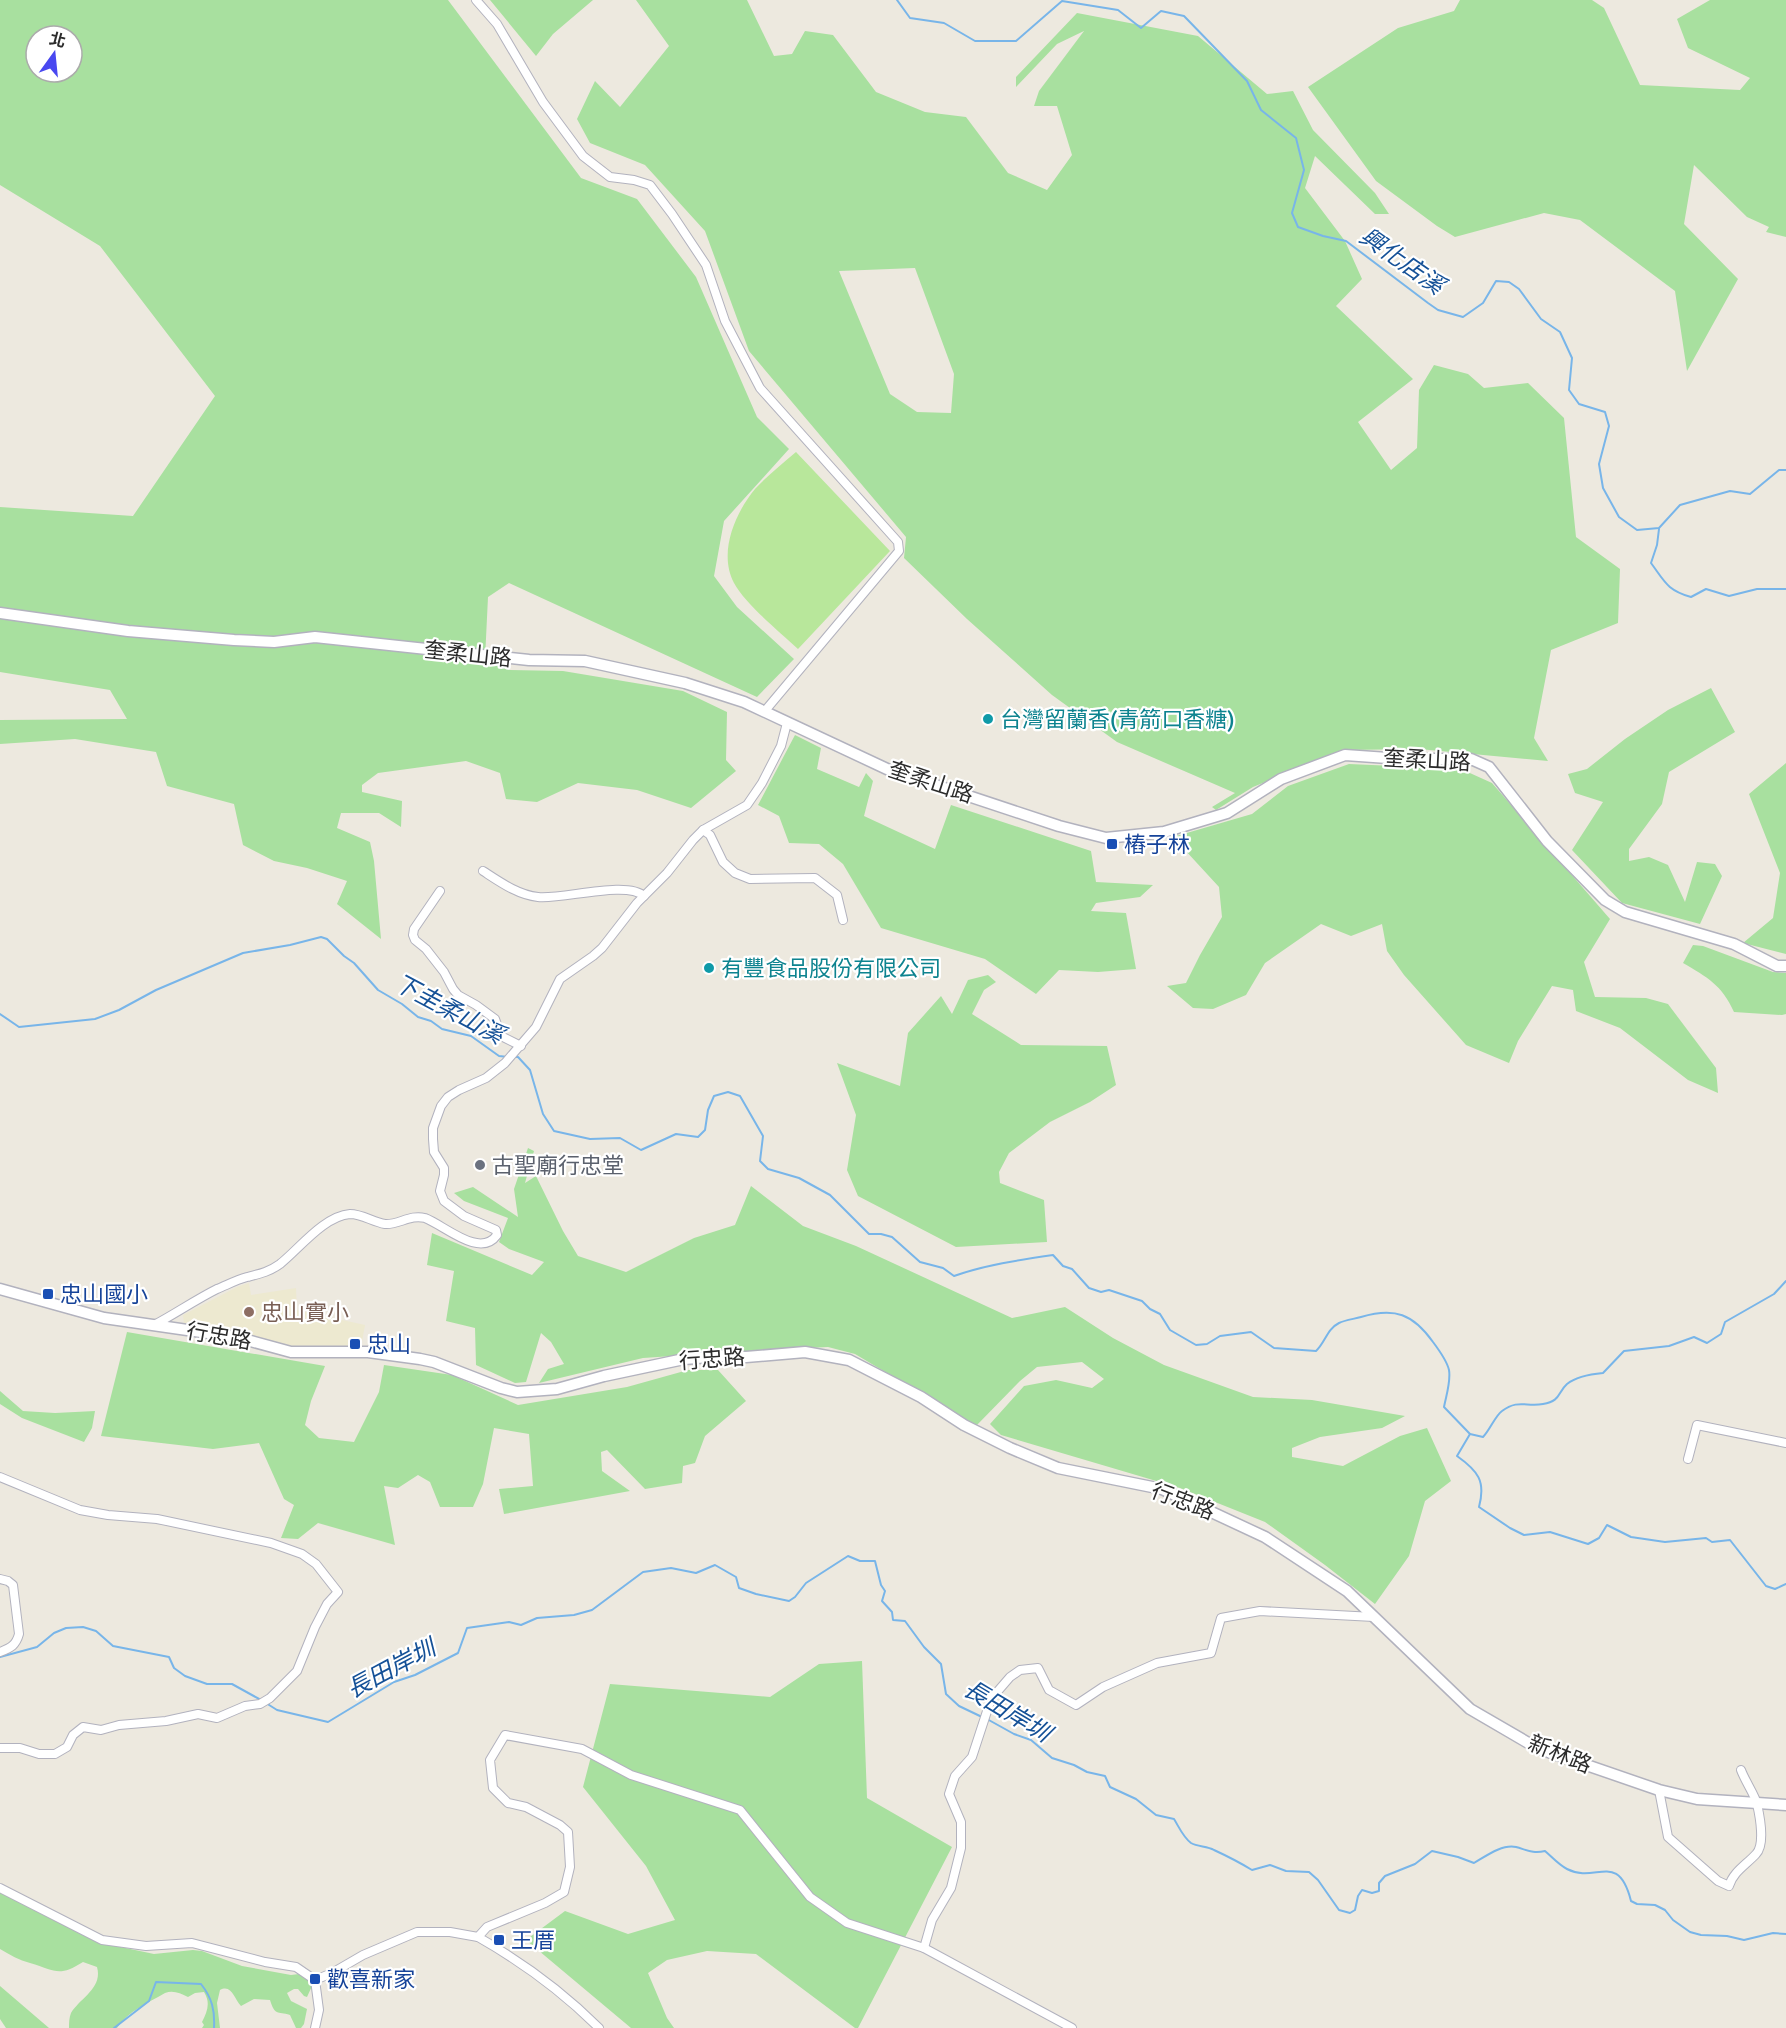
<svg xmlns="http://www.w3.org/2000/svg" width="1786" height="2028" font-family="Signika,'Noto Sans TC',sans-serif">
<rect width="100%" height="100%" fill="#ede9df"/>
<!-- education -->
<path fill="#ede9d0" d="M249 1283 251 1295 296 1288 297 1310 365 1325 361 1347H293L248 1335 184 1324 183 1315 237 1287Z"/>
<!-- green -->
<g fill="#a8e09f" fill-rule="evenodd">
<path d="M0 0H448L581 178 637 199 696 277 757 417 789 449 724 521 714 576 737 607 794 659 757 697 509 583 488 597 485 659 510 670 563 671 683 691 727 712 726 760 736 771 691 808 637 790 578 783 537 802 506 799 500 773 466 761 378 773 362 785V792L402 801 401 827 379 813H341L337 828 370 842 374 861 381 939 337 904 347 881 307 868 274 861 243 845 234 804 167 786 156 752 75 739 0 744V720L127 719 110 690 0 672V507L133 516 215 396 100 246 0 185ZM36 36H72V72H36Z"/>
<path d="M490 0H593L553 34 536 56Z"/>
<path d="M636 0H747L774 56 792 54 805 31 833 35 876 92 925 112 966 117 1008 173 1047 190 1072 155 1057 106H1034L1039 91 1084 31 1057 44 1016 87V77L1077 13 1198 36 1267 94 1293 91 1313 130 1375 193 1389 214H1375L1315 156 1305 188 1345 241 1362 279 1336 306 1413 379 1358 422 1391 470 1417 448 1419 390 1434 365 1468 374 1484 388 1528 383 1564 418 1576 537 1620 569 1618 623 1551 650 1534 738 1548 761 1419 749 1345 750 1253 787 1216 810 1212 807 1235 793 1117 742 1052 695 967 619 904 558 906 537 749 351 705 231 645 165 590 143 577 119 595 81 620 107 669 46ZM915 268 954 374 951 413 917 412 890 394 839 271Z"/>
<path d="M1460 0H1592L1604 8 1640 85 1740 90 1750 78 1688 48 1677 19 1710 0H1786V237L1766 232 1769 227 1747 217 1694 165 1684 224 1738 279 1687 371 1675 291 1580 220 1544 213 1455 237 1437 226 1376 181 1308 87 1398 28 1454 11Z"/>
<path d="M1711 688 1735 732 1669 772 1662 804 1629 849V861L1649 857 1668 865 1685 902 1697 862 1715 864 1722 876 1700 924 1622 903 1572 850 1603 802 1575 793 1568 774 1587 769 1625 739 1668 710Z"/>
<path d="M795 735 821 748 817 769 859 787 866 773 873 781 864 816 935 849 951 805 1091 851 1096 882 1153 885 1140 897 1096 903 1091 911 1126 913 1136 969 1098 972 1059 970 1036 994 985 959 881 928 843 864 819 844 789 843 779 816 758 805Z"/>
<path d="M1786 763V954L1743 943 1773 918 1780 873 1749 794Z"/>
<path d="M1349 764 1461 769 1492 783 1610 919 1584 962 1595 997 1646 998 1668 1004 1716 1068 1718 1093 1688 1080 1620 1028 1576 1011 1573 990 1552 986 1518 1041 1509 1063 1466 1045 1404 975 1387 951 1382 924 1351 936 1321 924 1265 963 1246 995 1213 1009 1193 1008 1167 986 1186 983 1200 955 1222 917 1219 887 1173 837 1252 814 1288 786Z"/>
<path d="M1693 945 1703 946 1773 972 1786 973V1014L1782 1015 1734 1012C1722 985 1707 977 1683 963Z"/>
<path d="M988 975 996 982 984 990 972 1014 1021 1045 1107 1046 1116 1085 1090 1102 1050 1122 1009 1153 999 1172 1000 1183 1044 1200 1047 1242 956 1247 858 1196 847 1170 856 1115 837 1063 900 1086 908 1033 941 996 952 1014 968 980Z"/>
<path d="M528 1148 534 1151 525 1183 536 1176 563 1231 578 1256 626 1272 694 1238 735 1225 751 1186 803 1226 856 1246 1012 1318 1065 1307 1113 1338 1164 1365 1253 1397 1312 1400 1405 1416 1382 1428 1320 1437 1292 1448V1457L1343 1466 1400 1436 1427 1428 1451 1481 1425 1501 1409 1556 1375 1604 1325 1565 1265 1522 1180 1488 1001 1435 990 1424 1024 1386 1056 1380 1092 1388 1104 1379 1082 1362 1037 1367 1020 1381 976 1426 855 1354 828 1347 807 1348 755 1358 702 1354 643 1358 539 1383 548 1369 564 1364 551 1342 541 1333 526 1382 515 1383 476 1365 475 1328 446 1321 454 1271 427 1265 432 1233 532 1275 544 1262 509 1249 499 1242 508 1218 464 1201 454 1193 473 1187 518 1217 514 1189Z"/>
<path d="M127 1332 325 1366 311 1401 305 1425 319 1438 354 1442 379 1392 384 1365 452 1375 518 1405 627 1387 688 1370H718L746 1401 705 1436 695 1463 683 1466 682 1483 645 1489 607 1450 601 1452 602 1471 630 1491 504 1514 499 1489 533 1486 529 1434 494 1428 483 1484 473 1507H440L430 1482 418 1475 398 1488 384 1486 395 1545 318 1523 298 1539 281 1538 294 1505 284 1499 259 1443 213 1449 101 1436Z"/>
<path d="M0 1391 23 1411 55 1413 95 1411 92 1428 84 1442 22 1418 0 1404Z"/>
<path d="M862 1661 867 1798 952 1847 858 2028H855L756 1954 707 1951 667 1960 648 1973 667 2018 674 2028H631L526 1940 565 1911 628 1934 675 1920 646 1866 583 1787 610 1684 770 1697 819 1664Z"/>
<path d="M0 1889 14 1894 97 1942 154 1954 193 1950 202 1951 242 1966 291 1975 299 1974 311 1981 312 1986 307 1997 304 1996 298 1989H294L287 1993 291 2001 307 2009 304 2024 301 2028H296L290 2015C277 2011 275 2016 270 2000L254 1999 241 2006C234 1999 232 1984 220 1990L217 2003 220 2028H202L204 2025 202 2022C207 2012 211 2003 204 1992L195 1993 188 1997C180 1993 173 1990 165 1993 148 2003 128 2011 117 2028H69C69 2023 69 2018 71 2013 80 1998 103 1988 97 1967L83 1962C58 1978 55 1970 30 1963 19 1960 10 1955 0 1949Z"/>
<path d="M0 1986 49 2028H6L0 2019Z"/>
</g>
<!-- pitch -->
<path fill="#b8e79b" d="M796 452 890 551 798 649C779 631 746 605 734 583 718 553 735 513 755 489 767 476 782 464 796 452Z"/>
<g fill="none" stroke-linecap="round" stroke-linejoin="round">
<!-- stream -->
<g stroke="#78b5e9" stroke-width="2">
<path d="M897 0 910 18 944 23 975 41H1016L1062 1 1118 10 1141 28 1161 11 1184 16 1247 81 1261 110 1296 138 1304 170 1292 213 1298 227 1323 236 1346 241 1428 303 1438 310 1463 317 1483 303 1496 281 1509 282 1519 289 1541 319 1560 332 1572 358 1569 390 1579 404 1605 412 1609 426 1599 464 1603 488 1619 517 1637 530 1659 528 1680 505 1730 491 1750 494 1779 470H1786"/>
<path d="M1659 529 1657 545 1651 563C1665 582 1667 590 1691 597L1706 589 1729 596 1757 589H1786"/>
<path d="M0 1014 19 1027 95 1019 119 1010 156 990 243 953 290 945 321 937 327 939 344 956 354 963 378 990 402 1004 418 1017 431 1021 442 1029 471 1036 499 1056 508 1057"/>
<path d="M513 1057H518L530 1070 543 1114 554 1131 590 1139 620 1138 641 1150 676 1134 698 1137 705 1130 708 1110 714 1096 728 1092 740 1096 763 1136 760 1161 768 1169 799 1178 830 1195 869 1234H881L892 1237 920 1262 943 1268 954 1276C985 1265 1019 1260 1053 1255L1063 1266 1072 1269 1089 1288 1101 1292 1109 1290 1142 1301 1150 1309 1160 1314 1170 1330 1196 1345 1207 1344 1220 1336 1251 1332 1274 1348 1316 1351C1325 1343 1327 1329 1339 1323 1345 1320 1354 1319 1361 1317 1395 1307 1413 1314 1433 1342 1439 1350 1447 1361 1449 1370 1451 1382 1446 1396 1444 1407L1470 1434 1457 1456C1478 1471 1486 1481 1479 1507L1510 1528 1524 1535 1550 1532 1588 1544 1599 1538 1607 1525 1631 1537 1665 1542 1706 1538 1712 1542 1730 1540 1766 1586 1775 1589 1786 1584"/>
<path d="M1470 1434 1483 1437C1490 1430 1495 1416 1502 1411 1518 1399 1526 1407 1543 1404 1561 1401 1557 1393 1567 1384 1577 1376 1592 1374 1603 1373L1624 1351 1669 1346 1694 1337 1707 1343 1721 1334 1725 1322 1774 1294 1786 1281"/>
<path d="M0 1657 37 1647 54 1633 66 1628 83 1627 96 1631 113 1646 169 1657 174 1668 185 1676 207 1684H232L261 1700"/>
<path d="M266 1703 277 1710 328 1722 394 1682 415 1675 458 1653 467 1628 509 1622 521 1625 537 1618 574 1615 592 1610 643 1572 671 1568 696 1573 715 1565 736 1577 739 1588 756 1594 789 1601 795 1597 806 1583 848 1556 860 1561H875L881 1585 885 1591 882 1601 892 1612 893 1620 905 1621 924 1647 941 1664 946 1694 959 1706 982 1717"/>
<path d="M987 1719 1014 1734 1031 1740 1052 1758 1074 1765 1087 1772 1105 1776 1110 1787 1136 1799 1156 1815 1174 1819C1179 1827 1183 1837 1191 1843 1198 1847 1207 1846 1214 1850 1227 1856 1239 1862 1252 1870L1270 1865 1286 1871 1309 1872 1318 1880 1339 1910 1350 1913 1355 1910 1358 1896 1362 1890 1372 1893 1379 1891V1883L1385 1876 1415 1864 1432 1851 1458 1857 1474 1863C1486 1856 1502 1844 1516 1847 1527 1850 1533 1854 1545 1851 1552 1857 1559 1865 1567 1869 1596 1884 1618 1850 1631 1901L1637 1904 1655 1905 1665 1910 1673 1920 1690 1932 1701 1935 1727 1936 1744 1940 1773 1933 1786 1934"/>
<path d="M114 2028 149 2001 156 1982 201 1984C212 1998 215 2010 214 2028"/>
</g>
<!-- minor casing -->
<g stroke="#b2b2be" stroke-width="10">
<g id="minor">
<path d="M476 0 497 24 543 102 583 156 610 177 634 180 650 185 672 214 706 265 725 321 760 388 898 542 899 551 764 712"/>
<path d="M703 830 710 835 723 862 735 873 750 879 815 878 837 895 843 920"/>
<path d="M483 871C500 882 518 895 538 897 561 900 627 880 644 896"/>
<path d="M440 891 414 929 413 935 415 940 426 949 444 972 453 989 458 995 476 1005 495 1019 501 1036 521 1046"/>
<path d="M154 1325C175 1314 195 1300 217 1289 227 1285 236 1280 247 1277 259 1274 269 1272 280 1264 299 1249 324 1216 350 1214 362 1214 373 1222 385 1224 399 1225 410 1214 425 1218 444 1225 480 1259 497 1235L496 1230 464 1216 444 1201 440 1191 444 1175V1168L434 1152 433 1139V1128L441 1106 448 1097 459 1090 486 1078 505 1063 536 1027 560 979 593 956 602 948 637 903 667 873 693 840 703 830 747 805 762 783 781 746 787 723"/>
<path d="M1688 1459 1697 1425 1786 1443"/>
<path d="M0 1477 80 1510 108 1515 157 1519 271 1543 302 1554 316 1564 338 1592 327 1604 315 1627 297 1671 270 1698 260 1704 245 1706 217 1718 198 1714 166 1721 119 1725 101 1730 83 1727 73 1735 67 1747 55 1754H39L20 1748H0"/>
<path d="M0 1579 8 1581 13 1585 19 1634C16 1645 11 1648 0 1652"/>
<path d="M1659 1790 1668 1837 1718 1881 1729 1886C1733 1872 1746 1865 1756 1854 1765 1845 1760 1817 1757 1804 1755 1795 1745 1781 1741 1770"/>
<path d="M0 1888 102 1940 146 1946 192 1943 265 1962 296 1967 315 1980 332 1973 363 1955 417 1932H450L478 1937"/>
<path d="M924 1948 932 1920 951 1888 961 1848V1822L949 1794 955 1776 972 1757 991 1699 1010 1677 1020 1670 1038 1668 1049 1690 1076 1705 1103 1687 1157 1663 1211 1653 1221 1618 1260 1611 1374 1617"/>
<path d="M315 1980 319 2010 315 2028"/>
<path d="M599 2028C563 1992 522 1962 478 1937L487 1927 545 1903 564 1892 570 1867 568 1832 560 1825 526 1807 508 1803 493 1788 490 1760 505 1735 582 1749 631 1775 740 1810 810 1897 847 1923 924 1948 1072 2028"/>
</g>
</g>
<!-- tertiary casing -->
<g stroke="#b2b2be" stroke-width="13">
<g id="tertiary">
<path d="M0 613 128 631 234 640 274 642 315 637 529 660 585 661 685 683 744 702 887 769 1059 826 1106 838 1164 832 1227 813 1281 779 1345 755 1402 759H1471L1489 767 1547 841 1605 900 1625 912 1734 944 1777 966H1786"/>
<path d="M0 1289 104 1318 236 1337 291 1352H368L420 1359 434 1362 501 1388 517 1392 557 1389 604 1376 684 1359 722 1356 746 1357 805 1352 849 1360 921 1397 964 1425 1010 1448 1058 1468 1162 1489 1265 1537 1347 1591 1470 1709 1537 1748 1659 1790 1697 1799 1786 1805"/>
</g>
</g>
<!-- minor -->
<use href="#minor" stroke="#fff" stroke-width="8"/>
<!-- tertiary -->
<use href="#tertiary" stroke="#fff" stroke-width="10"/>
</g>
<!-- markers -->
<g fill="#0f9aa8" stroke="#fff" stroke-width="2">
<circle cx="988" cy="719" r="6"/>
<circle cx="709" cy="968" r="6"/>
</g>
<g fill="#1a4fb4" stroke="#fff" stroke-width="2">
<rect x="1106" y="838" width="12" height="12" rx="3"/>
<rect x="42" y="1288" width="12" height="12" rx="3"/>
<rect x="349" y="1338" width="12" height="12" rx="3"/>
<rect x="493" y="1934" width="12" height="12" rx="3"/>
<rect x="309" y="1973" width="12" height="12" rx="3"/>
</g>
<circle fill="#6b7280" stroke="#fff" stroke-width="2" cx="480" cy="1165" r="6"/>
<circle fill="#8d6e63" stroke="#fff" stroke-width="2" cx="249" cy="1312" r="6"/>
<g text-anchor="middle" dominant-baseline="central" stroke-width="4.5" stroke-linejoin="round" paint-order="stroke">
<!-- street labels -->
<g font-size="22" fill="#2c2c2c" stroke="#fff">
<text transform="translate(468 654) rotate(6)">奎柔山路</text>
<text transform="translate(1427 760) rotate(3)">奎柔山路</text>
<text transform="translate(931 782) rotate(18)">奎柔山路</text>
<text transform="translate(219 1336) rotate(10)">行忠路</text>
<text transform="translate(712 1359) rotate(-4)">行忠路</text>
<text transform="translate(1183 1501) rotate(21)">行忠路</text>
<text transform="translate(1560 1754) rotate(22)">新林路</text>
</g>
<!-- culture labels -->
<g font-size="22" fill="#0d838f" stroke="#fff" text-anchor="start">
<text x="1000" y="719">台灣留蘭香(青箭口香糖)</text>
<text x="721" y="968">有豐食品股份有限公司</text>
</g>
<!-- transit labels -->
<g font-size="22" fill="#164399" stroke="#fff" text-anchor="start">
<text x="1124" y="844">樁子林</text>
<text x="60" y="1294">忠山國小</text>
<text x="367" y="1344">忠山</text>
<text x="511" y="1940">王厝</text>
<text x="327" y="1979">歡喜新家</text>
</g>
<!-- worship labels -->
<g font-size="22" fill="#5b616d" stroke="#fff" text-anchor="start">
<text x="492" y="1165">古聖廟行忠堂</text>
</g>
<!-- education labels -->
<g font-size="22" fill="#785e54" stroke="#fff" text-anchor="start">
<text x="261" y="1312">忠山實小</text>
</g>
<!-- water labels -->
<g font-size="24" font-style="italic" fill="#155197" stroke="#fff">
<text transform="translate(1402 261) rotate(35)">興化店溪</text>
<text transform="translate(449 1009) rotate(28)">下圭柔山溪</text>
<text transform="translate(391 1669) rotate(-28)">長田岸圳</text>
<text transform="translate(1007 1711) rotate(31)">長田岸圳</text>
</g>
</g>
<!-- north arrow -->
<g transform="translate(54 54) rotate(15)"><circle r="28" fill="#ffffff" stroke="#ababab" stroke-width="1.5"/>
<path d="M0-4.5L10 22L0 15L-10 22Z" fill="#4948f0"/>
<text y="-9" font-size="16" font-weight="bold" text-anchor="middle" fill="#2c2c2c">北</text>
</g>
</svg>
